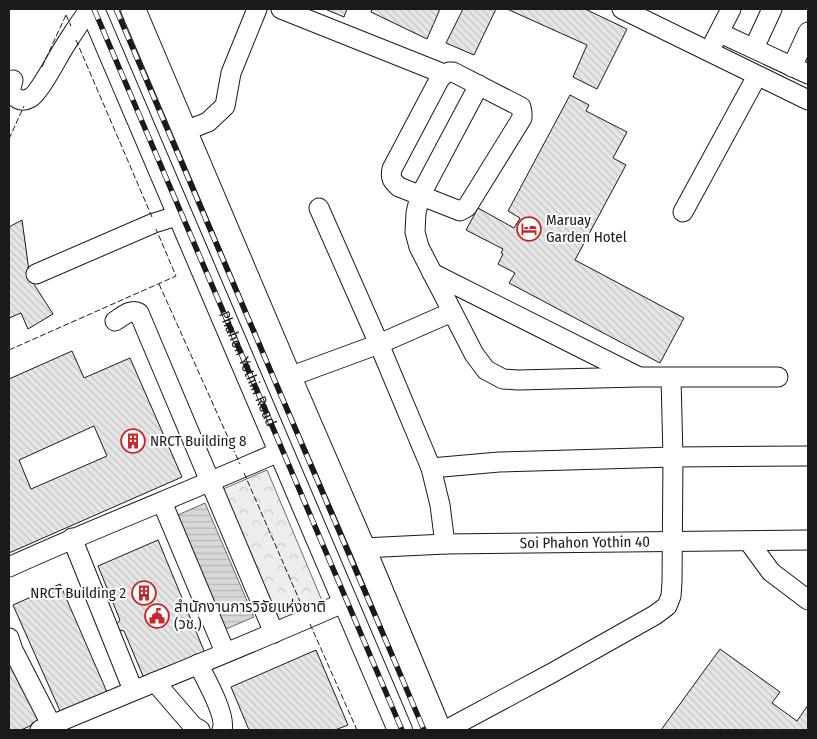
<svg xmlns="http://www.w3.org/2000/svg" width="817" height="739" font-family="'Fira Sans Condensed','Noto Sans Thai',sans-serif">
<defs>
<pattern id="park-crowns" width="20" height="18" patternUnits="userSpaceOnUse" patternTransform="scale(1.25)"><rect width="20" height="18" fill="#ededed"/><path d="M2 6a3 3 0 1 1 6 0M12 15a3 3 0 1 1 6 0" fill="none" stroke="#cbcbcb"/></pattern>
<pattern id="water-rules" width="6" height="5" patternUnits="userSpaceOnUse" patternTransform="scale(1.25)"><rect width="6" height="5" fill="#d7d7d7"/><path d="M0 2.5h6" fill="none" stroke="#b8b8b8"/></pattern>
<pattern id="building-back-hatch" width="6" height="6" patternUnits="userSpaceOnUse" patternTransform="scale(1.25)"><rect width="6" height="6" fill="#e6e6e6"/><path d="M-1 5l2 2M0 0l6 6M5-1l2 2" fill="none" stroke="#c5c5c5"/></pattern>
</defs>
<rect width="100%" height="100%" fill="#fff"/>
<!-- park -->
<path fill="url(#park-crowns)" stroke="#6a6a6a" d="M267 470 323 603 280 622 223 489Z"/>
<!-- water -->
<path fill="url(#water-rules)" stroke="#6a6a6a" d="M205 503 254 617 226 629 178 515Z"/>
<!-- building -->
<g fill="url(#building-back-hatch)" stroke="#1a1a1a" fill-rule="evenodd">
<path d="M325 9H347L344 17Z"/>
<path d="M372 9H440L427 39 371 12Z"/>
<path d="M463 9H496L474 55 446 43Z"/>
<path d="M507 9H585L627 29 597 89 573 77 587 45Z"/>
<path d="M570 95 589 105 586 111 627 132 613 158 626 165 575 260 684 318 660 363 509 283 515 273 498 264 503 254 501 253 503 249 466 230 478 208 514 228 520 218 508 211Z"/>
<path d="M22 220 30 278 53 314 28 329 21 313 9 318V227Z"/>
<path d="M72 351 84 378 130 358 182 477 9 553V379ZM94 426 107 456 31 489 19 460Z"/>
<path d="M158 540 207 658 146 683 124 631 119 630 117 624 120 620 98 566Z"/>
<path d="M60 584 110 699 64 720 13 605Z"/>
<path d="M720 649 780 692 772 703 797 721 808 705V730H661Z"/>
<path d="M316 650 348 725 335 730H249L231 687Z"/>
<path d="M13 662 39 722 21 730H9V664Z"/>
</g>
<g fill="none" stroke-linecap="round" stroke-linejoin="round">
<!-- minor casing -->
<g stroke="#1a1a1a" stroke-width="21">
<g id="minor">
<path d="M281 9 444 74 449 72H453L521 107 522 113V118L467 207 460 211 399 187C392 181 390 178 392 169L439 80 444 74"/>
<path d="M622 9 808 100"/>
<path d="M720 33 808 74"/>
<path d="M714 42 731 9"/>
<path d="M754 48 772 9"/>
<path d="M792 67 808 32"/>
<path d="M13 80 10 92C15 98 21 103 30 98 40 93 60 52 68 41 75 30 82 19 90 9"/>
<path d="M479 85 420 196 416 213 415 232 419 247 474 354 486 370 503 379 518 380 639 377H778"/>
<path d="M185 131 208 122 225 106 231 73 257 9"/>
<path d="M319 208 379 344 431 468 499 462 673 457 808 456"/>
<path d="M683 212 757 76"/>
<path d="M432 273 637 376"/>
<path d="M36 274 154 223 180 215"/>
<path d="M115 321C122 317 131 308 139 313L274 633"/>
<path d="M289 377 379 344 452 312"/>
<path d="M431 468 440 505 445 544"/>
<path d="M162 502 225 652"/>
<path d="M72 538 133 690"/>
<path d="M749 542 771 572 808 600"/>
<path id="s1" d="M363 548 445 544 808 540"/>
<path d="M9 567C99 526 191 491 281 451"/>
<path d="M9 638 13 650 54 730"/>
<path d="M198 664C205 677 227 717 222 730"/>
<path d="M155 682 193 726 200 730"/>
<path d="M40 730C141 687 244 647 345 602"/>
<path d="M446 730 552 673 655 615 667 606 671 596 672 582 673 457 671 378"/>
</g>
</g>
<!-- major casing -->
<g stroke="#1a1a1a" stroke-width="26">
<g id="major">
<path d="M92 9 400 730"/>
<path d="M133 9 289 377 363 548 439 730"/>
</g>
</g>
<!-- minor -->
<use href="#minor" stroke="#fff" stroke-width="19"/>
<!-- major -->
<use href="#major" stroke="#fff" stroke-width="24"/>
<!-- rail casing -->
<g stroke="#1a1a1a" stroke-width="5.5">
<g id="rail">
<path id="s2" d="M94 9 402 730"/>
<path d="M116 9 424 730"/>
</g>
</g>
<!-- rail -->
<use href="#rail" stroke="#fff" stroke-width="4" stroke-dasharray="11" stroke-linecap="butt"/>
<!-- fence -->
<g stroke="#1a1a1a" stroke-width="1" stroke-dasharray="6 2.5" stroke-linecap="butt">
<path d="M66 15 71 26"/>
<path d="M76 40 152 217"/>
<path d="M42 67 66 15"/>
<path d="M9 139 24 106"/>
<path d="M159 284 240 464"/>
<path d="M9 350 176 276 156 229"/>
<path d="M244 473 305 613"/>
<path d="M310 624 357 730"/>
</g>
</g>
<!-- icons -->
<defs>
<g id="hotel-ring" transform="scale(1.25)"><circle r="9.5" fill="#fff" stroke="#c62828" stroke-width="1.5"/><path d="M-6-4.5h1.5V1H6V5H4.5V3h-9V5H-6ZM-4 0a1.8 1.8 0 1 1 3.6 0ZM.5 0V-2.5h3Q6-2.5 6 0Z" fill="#c62828"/></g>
<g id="building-ring" transform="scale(1.25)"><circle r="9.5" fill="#fff" stroke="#c62828" stroke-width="1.5"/><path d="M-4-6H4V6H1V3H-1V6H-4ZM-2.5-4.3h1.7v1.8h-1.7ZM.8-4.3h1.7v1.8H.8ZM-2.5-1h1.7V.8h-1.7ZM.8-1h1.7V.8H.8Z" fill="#c62828"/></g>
<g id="civic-ring" transform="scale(1.25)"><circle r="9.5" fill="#fff" stroke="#c62828" stroke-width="1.5"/><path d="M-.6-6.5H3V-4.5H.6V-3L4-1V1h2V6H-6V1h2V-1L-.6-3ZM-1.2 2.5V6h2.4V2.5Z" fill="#c62828"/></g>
</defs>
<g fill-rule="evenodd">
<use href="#hotel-ring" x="529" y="229"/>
<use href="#building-ring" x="133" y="441"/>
<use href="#building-ring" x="144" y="593"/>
<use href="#civic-ring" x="157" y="616"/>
</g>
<g text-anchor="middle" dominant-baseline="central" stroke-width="4" stroke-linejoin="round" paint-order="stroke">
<!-- poi labels -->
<g font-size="15" fill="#1a1a1a" stroke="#fff" text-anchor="start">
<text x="546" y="220">Maruay<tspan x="546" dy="17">Garden Hotel</tspan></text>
<text x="150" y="441">NRCT Building 8</text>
<text x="126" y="593" text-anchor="end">NRCT Building 2</text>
<text x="174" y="607">สำนักงานการวิจัยแห่งชาติ<tspan x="174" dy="17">(วช.)</tspan></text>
</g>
<!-- street labels -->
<g font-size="15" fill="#1a1a1a" stroke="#fff">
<text stroke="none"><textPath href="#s2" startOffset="391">Phahon Yothin Road</textPath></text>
<text stroke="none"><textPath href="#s1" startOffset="222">Soi Phahon Yothin 40</textPath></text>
</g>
</g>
<!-- border -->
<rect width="817" height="739" fill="none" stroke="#1a1a1a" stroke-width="20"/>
</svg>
